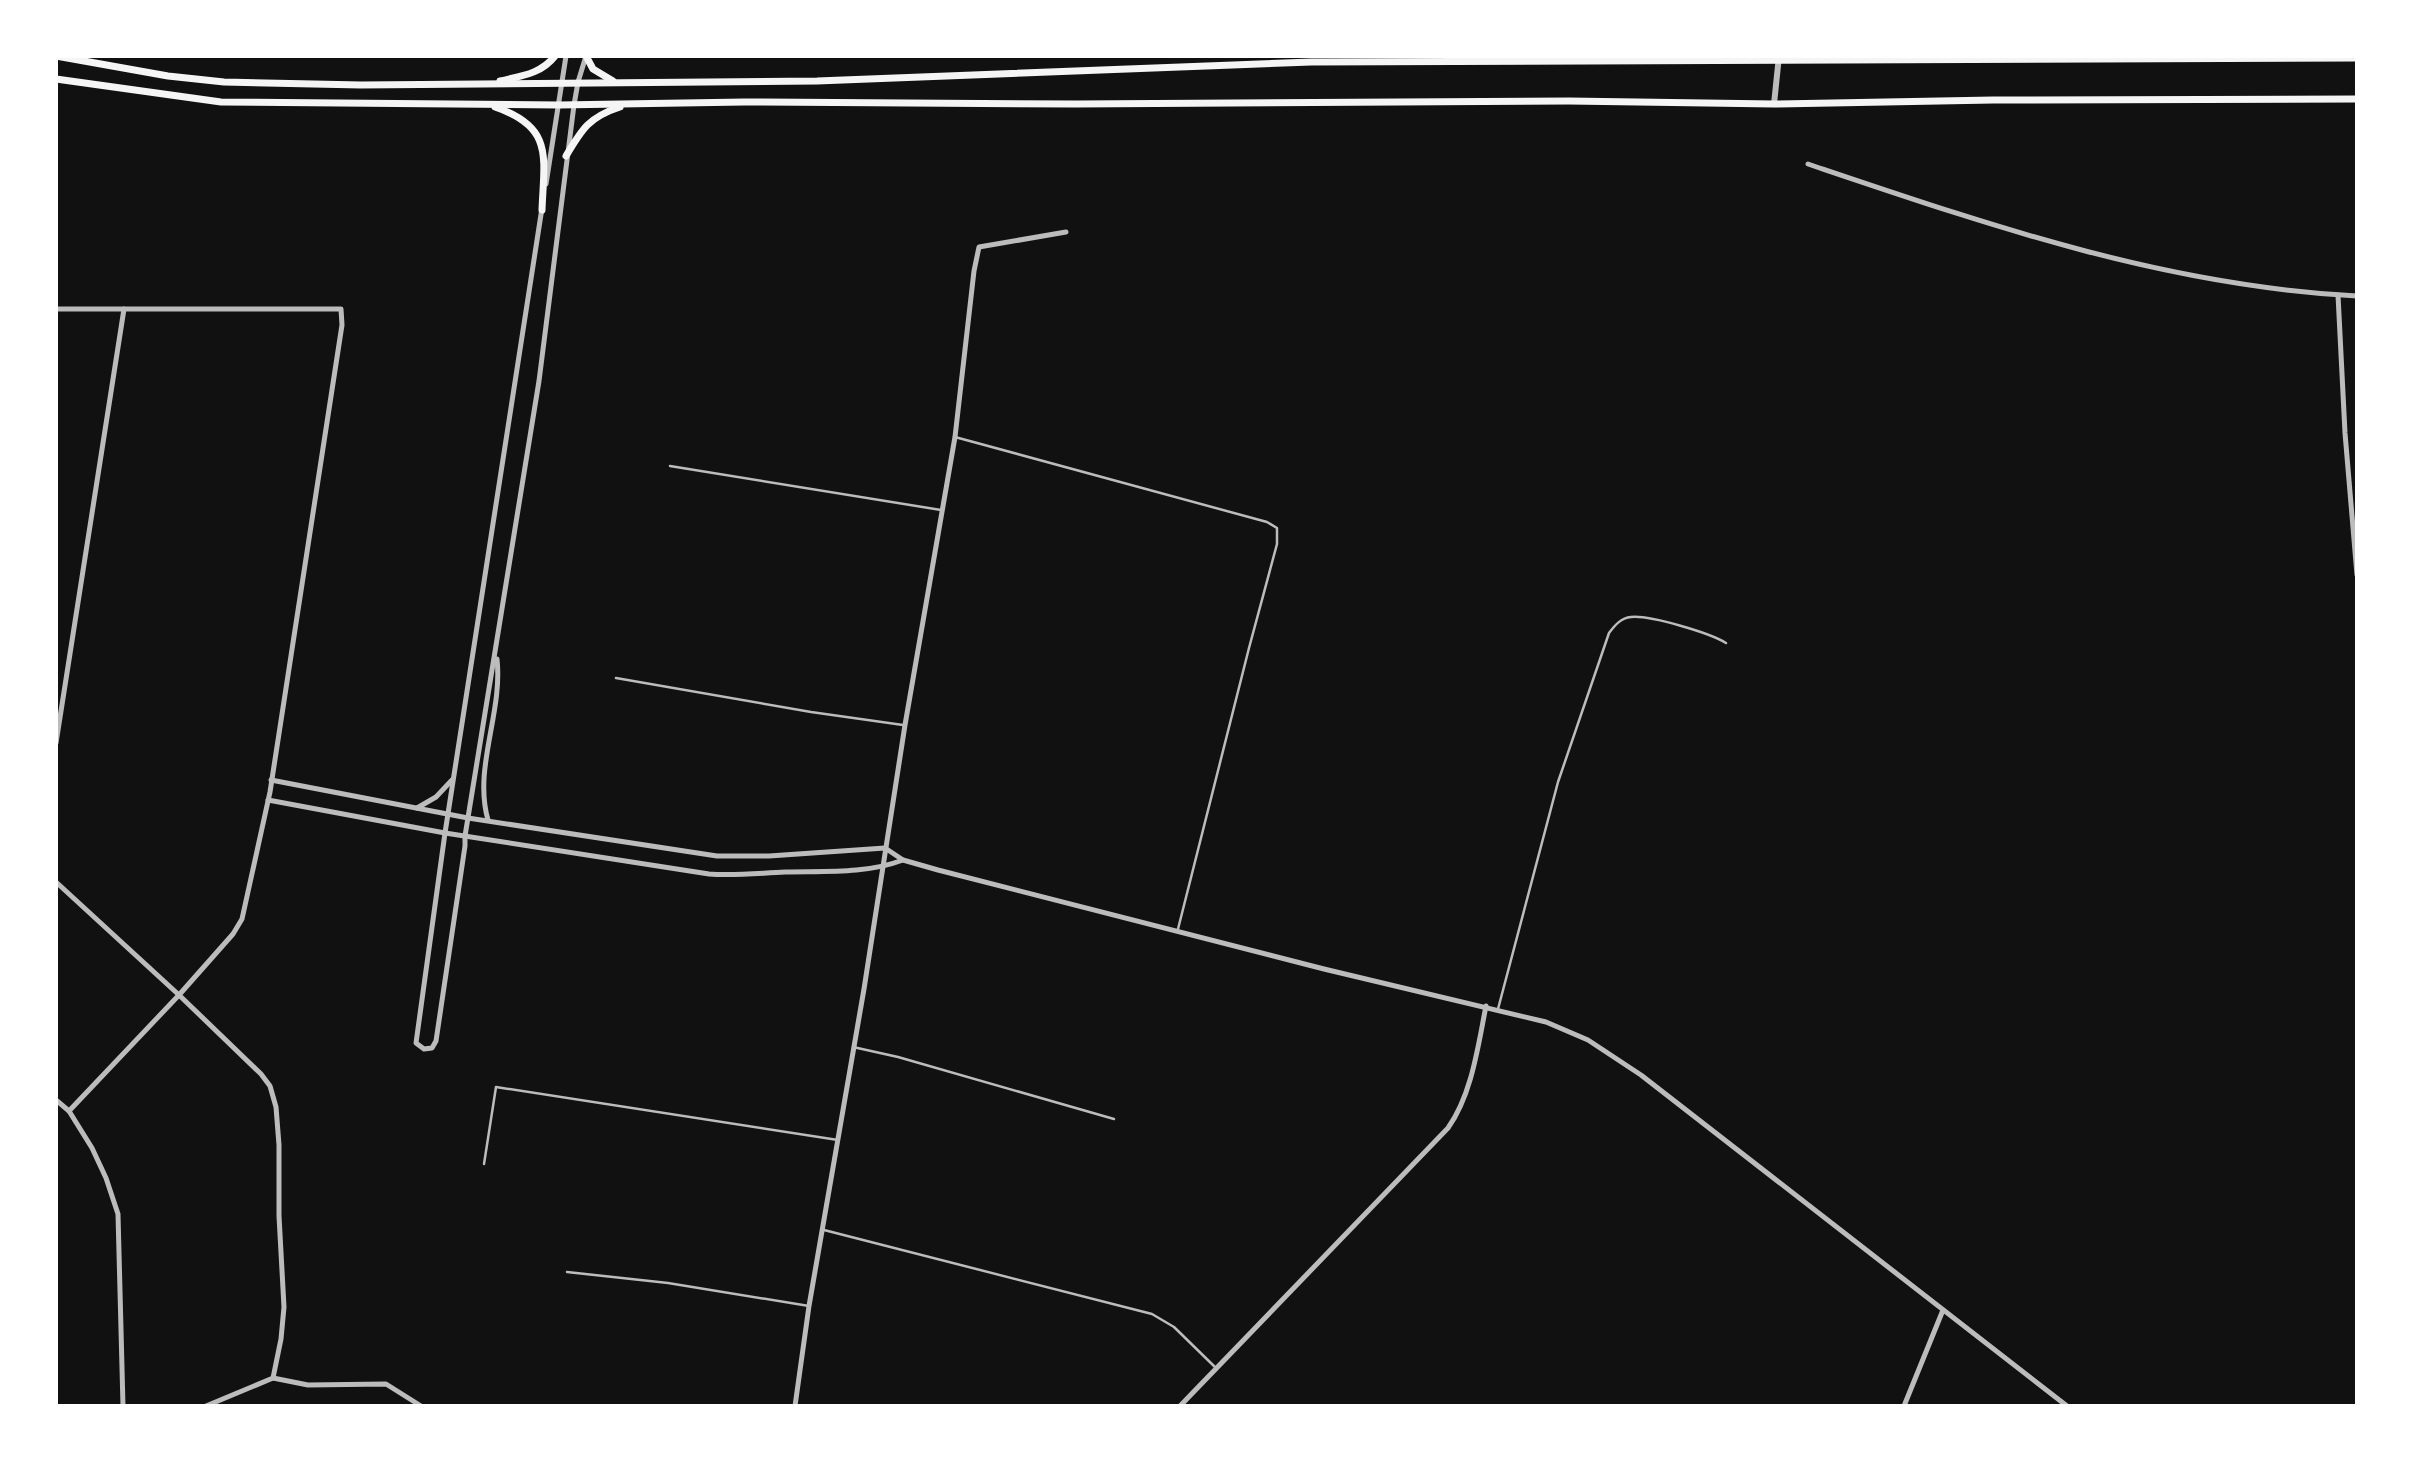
<svg xmlns="http://www.w3.org/2000/svg" width="2413" height="1462" font-family="Overpass,sans-serif">
<rect width="100%" height="100%" fill="#111"/>
<g fill="none" stroke-linecap="round" stroke-linejoin="round">
<!-- service -->
<g stroke="#bcbcbc" stroke-width="2.5">
<path d="M955 437 1267 522 1277 528V544L1249 648 1178 929"/>
<path d="M670 466 941 510"/>
<path d="M616 678 811 712 903 725"/>
<path d="M1498 1009 1558 782 1609 633C1615 625 1621 618 1631 617 1650 615 1710 633 1726 643"/>
<path d="M853 1047 898 1057 1114 1119"/>
<path d="M484 1164 496 1087 838 1140"/>
<path d="M824 1230 1152 1314 1174 1327 1216 1368"/>
<path d="M567 1272 668 1283 809 1306"/>
</g>
<!-- minor -->
<g stroke="#bcbcbc" stroke-width="5">
<path d="M1808 164C1989 225 2165 286 2357 296"/>
<path d="M546 184 566 56"/>
<path d="M542 208 445 833 416 1043 424 1049 432 1048 436 1041 465 846V836L539 381 574 105 578 82 586 56"/>
<path d="M2338 295 2345 433 2357 575"/>
<path d="M56 309H341L342 325 270 792 242 919 233 934 179 995 69 1111"/>
<path d="M56 743 124 309"/>
<path d="M271 780 468 818 717 856H769L885 848 903 860 938 870 1324 969 1546 1022 1588 1040 1641 1075 2067 1406"/>
<path d="M268 800 445 833 709 874C734 876 760 873 785 872 825 871 866 874 903 860"/>
<path d="M417 808 436 797 452 780"/>
<path d="M488 820C473 768 503 713 497 659"/>
<path d="M56 882 179 995 261 1074 270 1086 276 1107 279 1145V1216L284 1307 281 1339 273 1378 206 1406"/>
<path d="M56 1100 69 1111 92 1148 106 1178 118 1214 123 1406"/>
<path d="M273 1378 308 1385 386 1384 421 1406"/>
<path d="M795 1406 809 1306 864 989 905 725 955 437 974 271 979 247 1066 232"/>
<path d="M1180 1406 1448 1128C1472 1094 1478 1046 1486 1006"/>
<path d="M1904 1406 1943 1310"/>
</g>
<!-- tertiary -->
<path stroke="#bcbcbc" stroke-width="6" d="M1774 104 1779 56"/>
<!-- secondary -->
<g stroke="#f5f5f5" stroke-width="7">
<path d="M56 56 168 76 224 82 361 85 817 81 1311 62 2357 58"/>
<path d="M586 56 593 69 613 81"/>
<path d="M56 79 221 102 559 105 744 102 1076 104 1569 101 1774 104 1993 100 2357 99"/>
<path d="M500 81C521 76 541 74 555 56"/>
<path d="M495 107C554 127 544 157 542 210"/>
<path d="M566 156C582 129 589 117 620 107"/>
</g>
</g>
<!-- border -->
<rect width="2413" height="1462" fill="none" stroke="#ffffff" stroke-width="116"/>
</svg>
